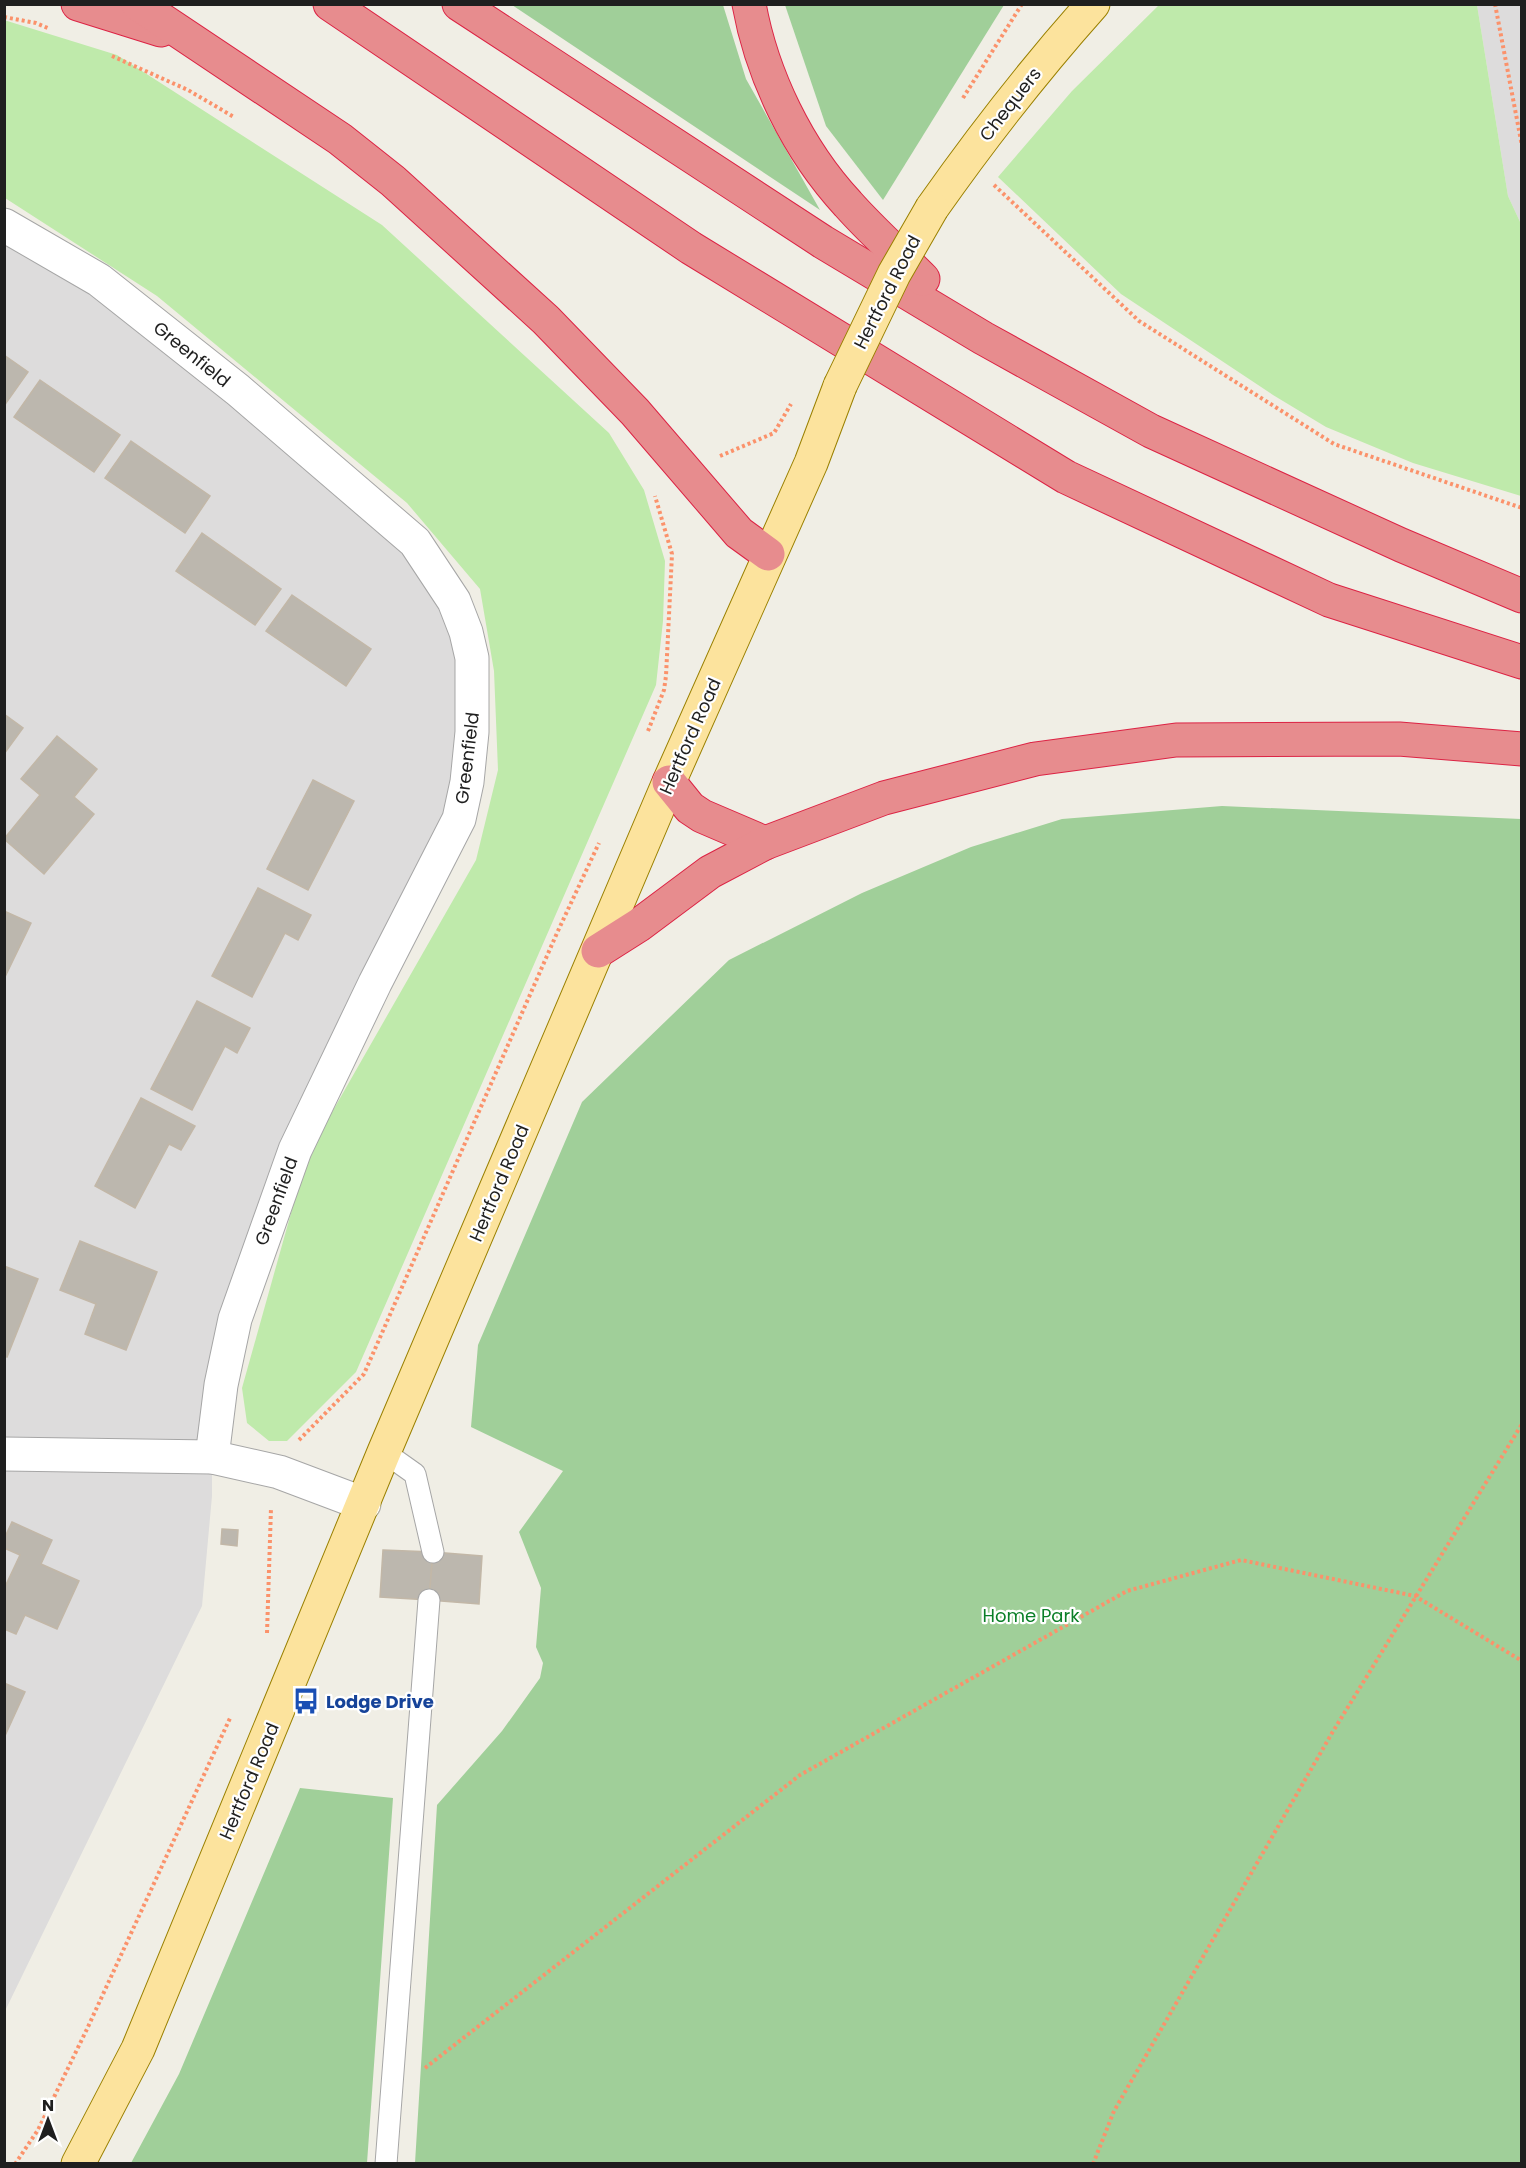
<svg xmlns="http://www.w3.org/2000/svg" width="1526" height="2168" font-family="Poppins,sans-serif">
<rect width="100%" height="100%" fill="#f0eee5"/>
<!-- residential -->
<g fill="#dddcdc">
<path d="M1477 5H1521V224L1508 196Z"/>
<path d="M5 225 238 390 454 601 467 782 295 1150 212 1457V1496L202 1606 5 2011Z"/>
</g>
<!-- grass -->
<g fill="#bfeaab">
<path d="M1159 5H1477L1508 196 1521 224V496L1413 463 1326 427 1273 395 1121 294 998 177 1072 91Z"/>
<path d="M4 20 117 55 382 225 609 433 644 490 665 561 663 621 656 685 356 1372 287 1441H269L247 1423 242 1388 307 1156 476 860 498 770 494 671 480 589 407 503 157 296 5 198Z"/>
</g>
<!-- forest -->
<g fill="#a0cf99">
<path d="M512 5H723L746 79 820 210Z"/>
<path d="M785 5H1004L883 200 826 126Z"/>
<path d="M1222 806 1521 819V2163H415L437 1805 502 1731 540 1678 543 1663 536 1647 541 1588 519 1532 563 1471 471 1427 478 1345 582 1102 729 960 862 893 971 847 1062 819Z"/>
<path d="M300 1788 393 1798 367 2163H131L179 2074Z"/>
</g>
<!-- building -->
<g fill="#bcb7ae" stroke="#c2b7a7" stroke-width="1.5">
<path d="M4 355 28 372 4 406Z"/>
<path d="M40 380 120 435 94 472 14 417Z"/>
<path d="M131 441 210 496 185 533 105 478Z"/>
<path d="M202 533 281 589 255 625 176 571Z"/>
<path d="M292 595 371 649 346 686 266 631Z"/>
<path d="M4 714 23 728 4 754Z"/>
<path d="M57 736 97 769 74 797 94 814 44 874 4 839 40 795 21 779Z"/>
<path d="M313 780 354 801 308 890 267 869Z"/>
<path d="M258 888 311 915 298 940 285 933 252 997 212 976Z"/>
<path d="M4 911 31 923 4 979Z"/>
<path d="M197 1001 250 1028 237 1053 225 1046 192 1110 151 1089Z"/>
<path d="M141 1098 195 1126 181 1150 169 1144 135 1208 95 1186Z"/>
<path d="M80 1241 157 1272 126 1350 85 1334 96 1304 60 1290Z"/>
<path d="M4 1266 38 1279 7 1357 4 1356Z"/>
<path d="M12 1522 52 1540 41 1564 79 1581 57 1629 25 1615 16 1634 4 1629V1589L20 1555 4 1548V1539Z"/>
<path d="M222 1529 238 1530 237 1546 221 1544Z"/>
<path d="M383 1550 433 1552 429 1600 380 1597Z"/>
<path d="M433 1552 482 1556 479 1604 429 1600Z"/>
<path d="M4 1683 25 1692 4 1738Z"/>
</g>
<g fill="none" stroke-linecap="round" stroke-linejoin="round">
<!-- lane casing -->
<g stroke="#a6a6a6" stroke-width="23">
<g id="lane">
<path d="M384 1452 415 1474 433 1552"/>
<path d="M386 2164 429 1600"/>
</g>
</g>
<!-- street casing -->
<g stroke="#a6a6a6" stroke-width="35">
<g id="street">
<path d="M4 225 99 280 238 390 415 542 454 601 466 632 472 658V732L467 782 459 819 375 983 295 1150 235 1319 221 1385 212 1457"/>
<path d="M4 1454 212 1457 279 1472 364 1504"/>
</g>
</g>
<!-- primary casing -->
<g stroke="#9a8000" stroke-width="35">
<g id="primary">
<path d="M932 208C982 137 1035 69 1093 4"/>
<path d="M78 2164 138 2049 384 1452 669 782 811 463 840 386"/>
</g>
</g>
<!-- highway casing -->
<g stroke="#dc2344" stroke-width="35">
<g id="highway">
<path d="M78 4 161 30"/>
<path d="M138 4 340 139 393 181 546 320 635 412 739 533 768 554"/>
<path d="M330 4 691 248 1066 477 1329 600 1522 662"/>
<path d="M459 4 823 242 983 338 1151 431 1401 545 1522 596"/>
<path d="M749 4C762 76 798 150 848 204 871 230 898 254 923 279"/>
<path d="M669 782 690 808 702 816 765 843"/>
<path d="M598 951 639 925 710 872 765 843 884 798 1035 759 1176 740 1399 739 1522 749"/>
</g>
</g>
<!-- path -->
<g stroke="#fb926b" stroke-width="4" stroke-dasharray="3 3" stroke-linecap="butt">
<path d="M1495 4 1522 146"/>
<path d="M4 17 36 23 50 29"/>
<path d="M112 56 188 90 234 117"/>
<path d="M963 98 1022 4"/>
<path d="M994 185 1139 321 1334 444 1522 508"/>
<path d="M720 456 774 433 791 404"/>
<path d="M648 731 664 690 666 676 672 554 655 496"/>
<path d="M299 1440 364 1374 557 933 599 843"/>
<path d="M267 1633 271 1508"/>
<path d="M425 2068 800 1775 1127 1591 1241 1560 1415 1596 1522 1661"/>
<path d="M15 2164 38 2130 87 2029 231 1716"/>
<path d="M1093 2164 1114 2111 1332 1733 1522 1424"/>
</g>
<!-- lane -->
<use href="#lane" stroke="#fff" stroke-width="21"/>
<!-- street -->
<use href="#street" stroke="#fff" stroke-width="33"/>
<!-- primary -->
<use href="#primary" stroke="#fce39d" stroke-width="33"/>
<!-- highway -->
<use href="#highway" stroke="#e78c8e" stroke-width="33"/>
<!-- primary-bridge casing -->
<g stroke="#9a8000" stroke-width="35" stroke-linecap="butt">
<path id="primary-bridge" d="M840 386 894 274 932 208"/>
</g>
<!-- primary-bridge -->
<use href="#primary-bridge" stroke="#fce39d" stroke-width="33"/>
</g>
<!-- icons -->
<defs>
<g id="bus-bare" transform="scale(2.07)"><path d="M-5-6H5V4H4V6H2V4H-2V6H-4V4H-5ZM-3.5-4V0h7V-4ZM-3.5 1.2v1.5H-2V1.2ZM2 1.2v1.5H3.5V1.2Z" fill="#1a4fb4" stroke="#fff" stroke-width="2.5" paint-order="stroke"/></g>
</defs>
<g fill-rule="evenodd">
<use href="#bus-bare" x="306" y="1701"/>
</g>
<g text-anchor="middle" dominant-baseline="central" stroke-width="4.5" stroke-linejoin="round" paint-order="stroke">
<!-- street labels -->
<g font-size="18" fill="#1f1f1f" stroke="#fff">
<text transform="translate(1010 104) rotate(-52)">Chequers</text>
<text transform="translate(887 292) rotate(-63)">Hertford Road</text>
<text transform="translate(192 354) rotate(39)">Greenfield</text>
<text transform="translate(690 736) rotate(-66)">Hertford Road</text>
<text transform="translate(467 758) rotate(-83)">Greenfield</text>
<text transform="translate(499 1183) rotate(-67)">Hertford Road</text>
<text transform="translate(276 1201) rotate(-70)">Greenfield</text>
<text transform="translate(249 1781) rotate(-67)">Hertford Road</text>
</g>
<!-- park labels -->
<g font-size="18" fill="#0b7f28" stroke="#fff">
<text x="1031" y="1615">Home Park</text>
</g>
<!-- transit labels -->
<g font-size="18" font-weight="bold" fill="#164399" stroke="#fff" text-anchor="start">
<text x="326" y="1701">Lodge Drive</text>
</g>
</g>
<!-- border -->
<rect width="1526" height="2168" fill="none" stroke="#1f1f1f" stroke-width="12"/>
<!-- north arrow -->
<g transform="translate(48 2120)" stroke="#ffffff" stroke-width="4.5" paint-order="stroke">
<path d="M0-4.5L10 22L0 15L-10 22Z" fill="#1f1f1f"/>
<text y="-9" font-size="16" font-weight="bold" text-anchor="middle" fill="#1f1f1f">N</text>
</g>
</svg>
